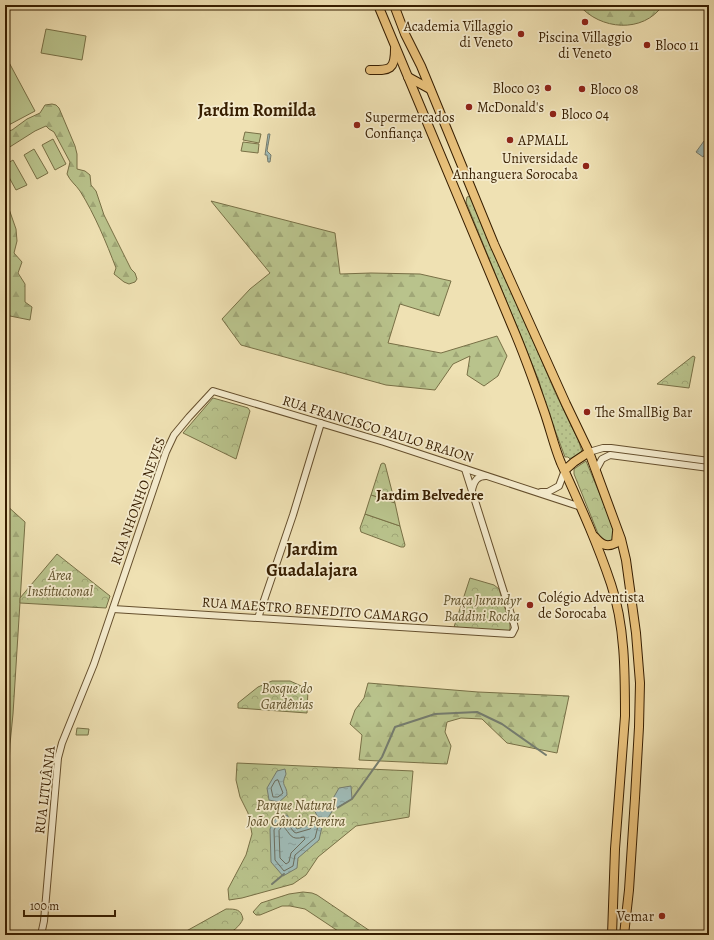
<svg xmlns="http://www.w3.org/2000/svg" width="714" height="940" font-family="Alegreya,serif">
<defs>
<pattern id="grass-dots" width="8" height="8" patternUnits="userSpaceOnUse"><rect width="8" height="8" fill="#b9c38c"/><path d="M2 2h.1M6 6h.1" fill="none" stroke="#a0a777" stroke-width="1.8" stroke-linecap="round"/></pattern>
<pattern id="forest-firs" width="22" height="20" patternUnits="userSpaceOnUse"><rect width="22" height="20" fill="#b9c38c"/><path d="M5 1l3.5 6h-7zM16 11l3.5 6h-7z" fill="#a0a777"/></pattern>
<pattern id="park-crowns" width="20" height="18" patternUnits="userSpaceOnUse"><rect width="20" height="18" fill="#b9c38c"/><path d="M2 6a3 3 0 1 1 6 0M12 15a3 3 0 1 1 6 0" fill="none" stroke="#a0a777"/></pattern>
<pattern id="water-ripples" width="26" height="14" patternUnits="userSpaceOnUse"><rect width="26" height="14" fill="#9fbbb7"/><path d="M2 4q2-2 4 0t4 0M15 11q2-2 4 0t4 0" fill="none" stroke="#8aa09c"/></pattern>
</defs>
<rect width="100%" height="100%" fill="#efe1b3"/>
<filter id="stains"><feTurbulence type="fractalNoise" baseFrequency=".005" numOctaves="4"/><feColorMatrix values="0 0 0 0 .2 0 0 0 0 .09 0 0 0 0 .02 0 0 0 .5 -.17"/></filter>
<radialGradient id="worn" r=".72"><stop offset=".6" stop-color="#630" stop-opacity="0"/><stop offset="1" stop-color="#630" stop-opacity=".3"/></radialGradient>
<!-- grass -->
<path fill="url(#grass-dots)" stroke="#787046" d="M471 196 555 392 579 442 582 452 571 460 568 457H565L545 403 539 381 466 202 467 197Z"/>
<!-- forest -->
<g fill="url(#forest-firs)" stroke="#787046">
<path d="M579 5H663C643 34 600 30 579 5Z"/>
<path d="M52 104 56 105 59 108 75 146 77 154V169L85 171 90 175 91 185 96 191 104 215 131 269 135 273 137 279 135 282 129 284 124 282 114 274 116 268C106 242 95 215 80 191 76 185 70 181 67 174L70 162 54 132 49 129 46 126 35 131 5 150V132L12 130 27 119 40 113 45 105Z"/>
<path d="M5 197H8L9 209 16 229 17 241 14 253 22 262 18 273 25 284V302L32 307 30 320 5 315Z"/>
<path d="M211 201 335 233 340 274 371 273 420 274 451 281 439 316 400 304 388 343 441 353 497 336 507 356 498 376 484 386 467 375 470 356 453 364 435 390 386 385 241 345 222 319 250 289 270 273Z"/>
<path d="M5 504 25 522 13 714 10 744 5 861Z"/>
<path d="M368 683 478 692 569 696 557 753 507 743 482 719 461 718 447 722 445 732 451 746 447 764 359 760 362 735 350 724 355 710 364 698Z"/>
<path d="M303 892 312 893 317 895 376 935H344L305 909 290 906H282L260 915H256L253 912 261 903 289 894Z"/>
</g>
<!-- park -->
<g fill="url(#park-crowns)" stroke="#787046">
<path d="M693 356 695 357 689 388 657 384Z"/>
<path d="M213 398 245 407 248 408 250 411 236 459 183 433Z"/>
<path d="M586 461 616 533 612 542 601 541 574 474V469Z"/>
<path d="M383 463 385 464 395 503 371 495 381 464Z"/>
<path d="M365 514 400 526 405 545 404 547H401L361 532 360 528Z"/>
<path d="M57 554 110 596 106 608 20 603V598Z"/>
<path d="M470 578 494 585 499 589 510 624V629L508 632 454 627Z"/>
<path d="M272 681H290L308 689 307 713 238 708V703L258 687Z"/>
<path d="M237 763 413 771 409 817 356 826 318 857 306 875 293 884 242 898 229 900 228 889 246 855 252 834 248 813 240 797 236 780Z"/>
<path d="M226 909C236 909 241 909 243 919 240 926 232 933 224 935 216 937 190 935 180 935L181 934Z"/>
</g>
<!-- garden -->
<g fill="#b9c38c" stroke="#787046">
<path d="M46 29 86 36 82 60 41 53Z"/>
<path d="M5 55 35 111 5 127Z"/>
<path d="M245 132 261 134 259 143 243 140Z"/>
<path d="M53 139 66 164 55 170 42 145Z"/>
<path d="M243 142 259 144 258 153 241 151Z"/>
<path d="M34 149 48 173 37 179 24 155Z"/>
<path d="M13 160 27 185 16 190 5 170V165Z"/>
<path d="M371 495 395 503 400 526 365 514Z"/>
<path d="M77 728 89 729 88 735H76Z"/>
</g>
<!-- water -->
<g fill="url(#water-ripples)" stroke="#757c6e">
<path d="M268 134H270L267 151 271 155 270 162H268L267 155H265Z"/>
<path d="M704 141 709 144V149L703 157 696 152Z"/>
<path d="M285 769 286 774C280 787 287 784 287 795L279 802 269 800 267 788 277 771Z"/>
<path d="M351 786 352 799 333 810 322 827 319 840 298 858 297 868 283 876 271 862 270 829 276 817 287 815 297 829 309 825 317 816 314 809 331 802 339 788Z"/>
</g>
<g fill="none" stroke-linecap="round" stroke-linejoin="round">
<!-- shore -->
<g stroke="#6b6c5c" stroke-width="1">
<path d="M278 780 283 793 278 797H273L271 788 275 781Z"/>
<path d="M284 819 294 832 296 833 310 829 315 824 318 826 315 838 295 855 293 866 284 871 275 860 274 830 279 821Z"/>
<path d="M283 826C291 834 290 841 304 837L305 839 291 853 289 862 286 864 280 858 279 831Z"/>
</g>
<!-- stream -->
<g stroke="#757c6e" stroke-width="2">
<path d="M332 811 352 799 382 757 395 727 435 714 477 712 502 724 546 755"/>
<path d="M272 884 284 874"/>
</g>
<!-- tertiary casing -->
<g stroke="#654f2d" stroke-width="8">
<g id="tertiary">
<path d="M589 452 603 448H611L709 461"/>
<path d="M596 470 602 459 610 455 709 468"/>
<path d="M472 490C474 481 477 476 486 476"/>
<path d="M541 492H548L559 486 565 470"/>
<path d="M113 609 512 634 515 628 514 624 465 469"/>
<path d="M258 618 293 515 321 423"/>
<path d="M41 935 44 921 58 758 62 743 94 664 166 452 174 435 189 417 213 391 384 442 581 507"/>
</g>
</g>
<!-- primary casing -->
<g stroke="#371e00" stroke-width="10">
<g id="primary">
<path d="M378 5 512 326C524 354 534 382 544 411 550 428 554 446 561 463 579 503 597 542 611 584 625 625 625 673 625 716L615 849 612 935"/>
<path d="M394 5 405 34 421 66 494 244 566 404 589 452 621 539 626 560 636 633 640 683 639 727 635 798 629 890 624 935"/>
<path d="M370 70C389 70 395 71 395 49"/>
<path d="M408 77 430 89"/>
<path d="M565 470 574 462 589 452"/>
<path d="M595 537C601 544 606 548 616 543L617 532"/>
</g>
</g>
<!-- tertiary -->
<use href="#tertiary" stroke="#f5ecce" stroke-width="6"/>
<!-- primary -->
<use href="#primary" stroke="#e8c07a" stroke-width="8"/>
</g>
<!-- markers -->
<g fill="#8f2418" stroke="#f5ecce" stroke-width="1.5">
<circle cx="585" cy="22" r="4"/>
<circle cx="521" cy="34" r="4"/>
<circle cx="647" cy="45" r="4"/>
<circle cx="548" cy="88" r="4"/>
<circle cx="582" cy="89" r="4"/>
<circle cx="469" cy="107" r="4"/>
<circle cx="553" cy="114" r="4"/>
<circle cx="357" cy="125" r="4"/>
<circle cx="510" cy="140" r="4"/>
<circle cx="586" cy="166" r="4"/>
<circle cx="587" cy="412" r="4"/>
<circle cx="530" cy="605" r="4"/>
<circle cx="662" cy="916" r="4"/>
</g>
<g text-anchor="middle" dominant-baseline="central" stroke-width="3.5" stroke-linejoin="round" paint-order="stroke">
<!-- poi labels -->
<g font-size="14" fill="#371e00" stroke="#f5ecce" text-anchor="start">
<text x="513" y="26" text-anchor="end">Academia Villaggio<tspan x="513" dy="16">di Veneto</tspan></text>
<text x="585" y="37" text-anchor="middle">Piscina Villaggio<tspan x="585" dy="16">di Veneto</tspan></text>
<text x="655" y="45">Bloco 11</text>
<text x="540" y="88" text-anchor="end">Bloco 03</text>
<text x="590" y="89">Bloco 08</text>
<text x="477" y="107">McDonald's</text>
<text x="561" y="114">Bloco 04</text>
<text x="365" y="117">Supermercados<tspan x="365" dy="16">Confiança</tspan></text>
<text x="518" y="140">APMALL</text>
<text x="578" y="158" text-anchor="end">Universidade<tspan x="578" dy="16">Anhanguera Sorocaba</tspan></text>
<text x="595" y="412">The SmallBig Bar</text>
<text x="538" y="597">Colégio Adventista<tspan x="538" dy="16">de Sorocaba</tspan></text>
<text x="654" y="916" text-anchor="end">Vemar</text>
</g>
<!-- street labels -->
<g font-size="14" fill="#371e00" stroke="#f5ecce">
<text transform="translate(378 429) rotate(17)">RUA FRANCISCO PAULO BRAION</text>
<text transform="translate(138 501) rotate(-70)">RUA NHONHO NEVES</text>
<text transform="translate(315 610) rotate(4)">RUA MAESTRO BENEDITO CAMARGO</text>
<text transform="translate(45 790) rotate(-83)">RUA LITUÂNIA</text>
</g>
<!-- park labels -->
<g font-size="14" font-style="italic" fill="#5e502a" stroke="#f5ecce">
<text x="60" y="575">Área<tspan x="60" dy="16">Institucional</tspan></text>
<text x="482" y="600">Praça Jurandyr<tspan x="482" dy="16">Baddini Rocha</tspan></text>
<text x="287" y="688">Bosque do<tspan x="287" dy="16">Gardênias</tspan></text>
<text x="296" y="805">Parque Natural<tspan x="296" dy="16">João Câncio Pereira</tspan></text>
</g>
<!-- neighbourhood labels -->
<g font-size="15" font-weight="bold" fill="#371e00" stroke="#f5ecce">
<text x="430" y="495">Jardim Belvedere</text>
</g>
<!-- district labels -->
<g font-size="18" font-weight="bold" fill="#371e00" stroke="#f5ecce">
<text x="257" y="110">Jardim Romilda</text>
<text x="312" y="549">Jardim<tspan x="312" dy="21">Guadalajara</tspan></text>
</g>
</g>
<!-- margin -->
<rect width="714" height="940" fill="none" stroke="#efe1b3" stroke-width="20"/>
<rect x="6" y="6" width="702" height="928" fill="none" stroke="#371e00" stroke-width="2"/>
<rect x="10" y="10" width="694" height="920" fill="none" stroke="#371e00"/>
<!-- scale -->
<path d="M24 910v6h91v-6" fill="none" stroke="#371e00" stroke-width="2"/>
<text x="30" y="910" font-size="12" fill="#371e00" stroke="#f5ecce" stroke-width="3" paint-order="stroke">100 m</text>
<rect width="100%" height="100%" filter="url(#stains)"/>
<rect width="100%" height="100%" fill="url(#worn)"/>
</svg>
